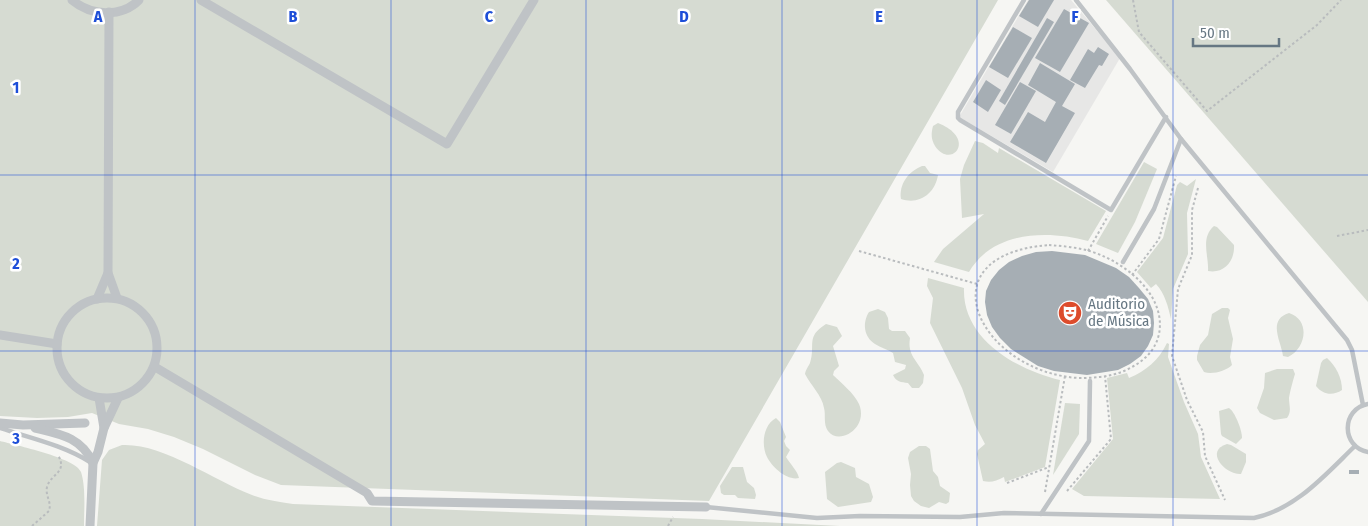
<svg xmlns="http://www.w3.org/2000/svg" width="1368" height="526" font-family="'Fira Sans Condensed',sans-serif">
<rect width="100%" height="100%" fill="#f6f6f3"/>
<!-- built -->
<path fill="#e7e7e6" d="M1028 0H1071L1120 58 1053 172 959 117Z"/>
<!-- green -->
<g fill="#d6dbd2">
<path d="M0 0H998L709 501 281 485 255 475 203 449 174 437 148 429 119 424 92 413 68 417 37 418 0 416Z"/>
<path d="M1106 0H1368V302Z"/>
<path d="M938 123C978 139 951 170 935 146 931 139 931 134 933 126Z"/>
<path d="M975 141 983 143 998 153 999 148 1106 211 1088 241C1047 230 993 231 969 272L934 262 943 249 984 214 962 218 960 179 964 165Z"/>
<path d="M1144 162 1157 169 1135 222 1118 253 1096 244Z"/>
<path d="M922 166H925L930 173 938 175C935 194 919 205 901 199 899 184 908 172 922 166Z"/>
<path d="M1196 179 1187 213 1188 254 1173 289 1171 319C1168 306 1165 294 1156 284L1151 288 1137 272 1163 238 1177 185 1180 182 1187 186Z"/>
<path d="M1214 226 1217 227 1234 245C1235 261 1224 274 1208 271 1209 256 1200 238 1214 226Z"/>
<path d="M928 278 964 288C962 339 1017 370 1060 380L1045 467 1005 482 1004 477C996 481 991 483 983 481L977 454 978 450 985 444 975 425 962 388 930 323 933 298 927 286Z"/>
<path d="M1222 308H1228L1230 310 1228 318 1233 339 1230 357 1232 365C1226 371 1212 375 1204 372L1197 360V356L1200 345 1208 335 1212 314Z"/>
<path d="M878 309 885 312 888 318 889 329 892 331H905L910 338C907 356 918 360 924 375L923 383 919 388H912L908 383C901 382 896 382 893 375L905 369 906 365 895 362 893 353C887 349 881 348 875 344 864 337 862 323 869 312Z"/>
<path d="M1289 313C1311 320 1306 349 1288 357L1283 356C1281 341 1267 320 1289 313Z"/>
<path d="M826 324 837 327 842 336 833 346 839 366 834 371 833 375C841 383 854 393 859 404 869 428 839 446 828 431 823 424 826 415 824 408 822 395 811 386 805 374 806 369 808 367 810 363 816 345 805 337 826 324Z"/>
<path d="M1167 343 1169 344 1168 357 1184 402 1198 434 1201 457 1220 499 1084 496 1072 489 1113 439 1107 378 1127 373 1129 378C1146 371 1159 360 1167 343Z"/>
<path d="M1327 358C1336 366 1342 378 1342 390 1333 396 1323 395 1316 386L1321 363 1323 360Z"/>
<path d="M1277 369H1293L1295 374C1293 380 1290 392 1289 398 1289 406 1292 411 1287 418L1274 420 1260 413 1257 408 1264 388 1265 373Z"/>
<path d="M1065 403 1080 404 1079 434 1053 475Z"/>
<path d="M1229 408C1235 412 1242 430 1242 438L1236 444 1222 436 1221 434 1219 411Z"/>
<path d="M776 418 780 422 786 437 784 441 786 446 790 450 786 457C790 464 797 470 799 478 787 481 772 467 767 457 761 445 763 425 776 418Z"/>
<path d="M0 441C15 445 76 458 81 472 86 487 84 511 84 526H0Z"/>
<path d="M1227 444 1231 445 1246 454V462L1241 474C1225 475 1204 451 1227 444Z"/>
<path d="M122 445C163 443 213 480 252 495 265 500 279 502 293 504L702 519 840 526H97L102 460 109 450Z"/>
<path d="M919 446H926L930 449 933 471 938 477 940 486 950 493 949 502 946 504 939 502 929 508 921 506 914 501 911 496 910 485 911 474 908 458 910 452Z"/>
<path d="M841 462 855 468 856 477 869 484 873 497 871 502 838 507 827 499 825 472 837 463Z"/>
<path d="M732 467H743L747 482 754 488 756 495 755 499 738 498 735 495H724L721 493 720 486Z"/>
</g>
<!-- building -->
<g fill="#a6aeb4">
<path d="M1029 0H1054L1038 27 1019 16Z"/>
<path d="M1064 9 1089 23 1060 72 1035 58Z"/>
<path d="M1047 18 1054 22 1005 105 999 101Z"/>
<path d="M1013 27 1032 38 1008 78 989 67Z"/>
<path d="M1098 47 1109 54 1102 66 1099 65 1085 88 1070 80 1088 49 1094 53Z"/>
<path d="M1040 63 1075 84 1062 106 1075 113 1046 163 1010 142 1028 112 1045 122 1056 102 1028 85Z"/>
<path d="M986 80 1001 90 988 112 973 102Z"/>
<path d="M1020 82 1036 91 1011 134 995 125Z"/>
<path d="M1052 251 1085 255 1116 268 1129 277 1139 288 1148 299 1153 311 1154 323 1153 335 1148 346 1141 356 1130 364 1118 370 1087 375 1054 371 1038 366 1011 349 1000 338 992 327 987 315 985 302 986 291 991 280 999 270 1009 262 1022 256 1036 252Z"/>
<rect x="1349" y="470" width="10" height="4"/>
</g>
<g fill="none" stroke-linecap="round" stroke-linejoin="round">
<!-- path -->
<g stroke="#b9bcbe" stroke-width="2" stroke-dasharray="2.5 2.5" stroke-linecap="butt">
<path d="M1133 0 1139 32 1207 111 1317 25 1341 0"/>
<path d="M1198 188 1192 210V255L1178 289 1172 356 1187 400 1203 432 1205 456 1225 500"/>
<path d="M1337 236 1368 230"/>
<path d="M1049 245C1061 246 1074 247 1086 250 1121 259 1167 293 1159 334 1155 353 1140 364 1124 371 1110 377 1094 378 1079 378 981 373 920 255 1049 245Z"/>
<path d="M859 251 977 284"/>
<path d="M1088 251 1108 216"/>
<path d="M1132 275 1159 239 1176 176"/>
<path d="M1007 483 1049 467"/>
<path d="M1067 491 1111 439 1105 376"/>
<path d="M1045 492 1065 376"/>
<path d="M32 526 49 511C52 502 45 496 47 487 51 473 68 473 58 455"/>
<path d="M668 526 673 517"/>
</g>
<!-- lane -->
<g stroke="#bfc3c6" stroke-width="4.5">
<path d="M1024 0 958 112V118L960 120 1111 210 1166 117"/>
<path d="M1076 0 1130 69 1181 139 1347 340 1352 350 1363 405"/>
<path d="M1123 262 1154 209 1181 139"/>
<path d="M1368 404C1341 409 1341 447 1368 452"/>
<path d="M0 428C30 438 63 445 90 462"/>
<path d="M706 507 817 518 860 516 960 517 1004 513 1254 518C1296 509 1325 475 1355 446"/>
<path d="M1041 514 1089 441 1090 381"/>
</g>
<!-- street -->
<g stroke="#bfc3c6" stroke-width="9">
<path d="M72 0C91 16 121 18 139 0"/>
<path d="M201 0 447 144 534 0"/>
<path d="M109 12 108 273 117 298"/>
<circle cx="107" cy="348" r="50"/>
<path d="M97 299 108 273"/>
<path d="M0 335 57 344"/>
<path d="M155 367 367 493 372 501 706 507"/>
<path d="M99 398 104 428"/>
<path d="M0 423 23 425 85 423"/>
<path d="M35 428C60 434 81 437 93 463"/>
<path d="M90 526 93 463 98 452 104 428 118 398"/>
</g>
</g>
<!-- grid -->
<path fill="none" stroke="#1d4ed8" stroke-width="1" stroke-opacity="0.55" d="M195 0V526M391 0V526M586 0V526M782 0V526M977 0V526M1173 0V526M0 175H1368M0 351H1368"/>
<!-- icons -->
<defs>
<g id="theatre-disc" transform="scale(1.25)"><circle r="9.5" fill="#dd4c2c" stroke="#fff"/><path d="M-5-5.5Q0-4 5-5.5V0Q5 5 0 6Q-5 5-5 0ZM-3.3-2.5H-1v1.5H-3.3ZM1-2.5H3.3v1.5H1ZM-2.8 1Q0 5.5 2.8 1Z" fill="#fff"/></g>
</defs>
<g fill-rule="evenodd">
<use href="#theatre-disc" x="1070" y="313"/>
</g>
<g text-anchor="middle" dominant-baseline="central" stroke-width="5" stroke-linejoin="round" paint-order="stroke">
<!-- poi labels -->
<g font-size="15" fill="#667783" stroke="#fff" text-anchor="start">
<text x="1088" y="304">Auditorio<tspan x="1088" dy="17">de Música</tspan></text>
</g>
</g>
<g font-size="16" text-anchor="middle" font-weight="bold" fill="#1d4ed8" stroke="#fff" stroke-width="5" stroke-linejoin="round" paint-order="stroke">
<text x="98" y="22">A</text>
<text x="293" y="22">B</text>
<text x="489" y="22">C</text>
<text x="684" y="22">D</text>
<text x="879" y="22">E</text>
<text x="1075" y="22">F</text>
<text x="16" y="93">1</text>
<text x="16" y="269">2</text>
<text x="16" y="444">3</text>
</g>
<!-- scale -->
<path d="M1193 38v8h86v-8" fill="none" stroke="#667783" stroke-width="2.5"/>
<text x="1200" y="38" font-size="15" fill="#667783" stroke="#ffffff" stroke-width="4" paint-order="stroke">50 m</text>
</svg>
